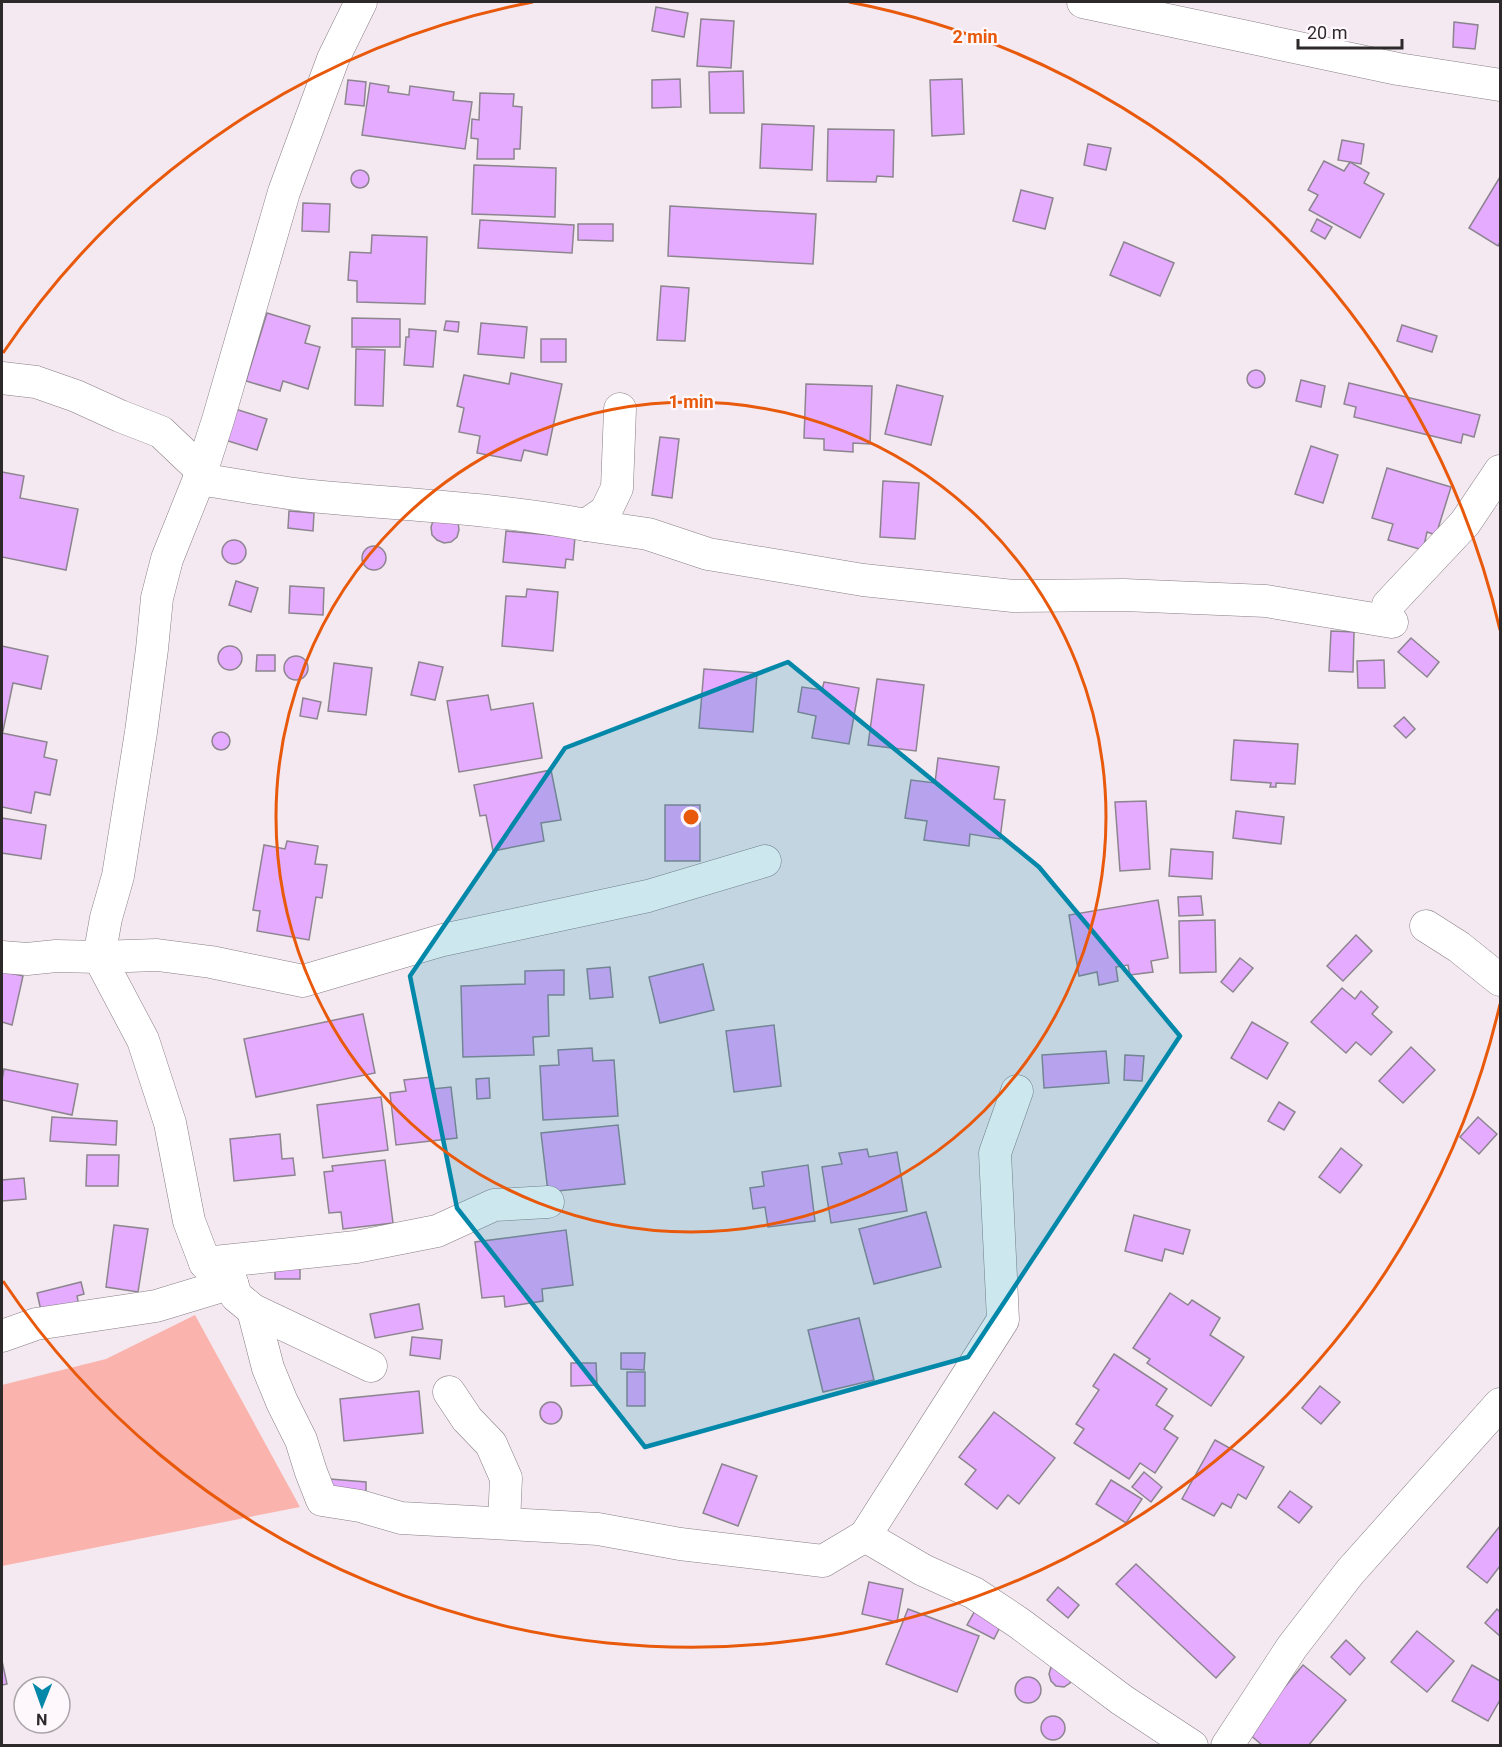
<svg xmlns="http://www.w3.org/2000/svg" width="1502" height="1747" font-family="Roboto,sans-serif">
<rect width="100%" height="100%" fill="#f4e9f0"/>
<!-- green -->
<path fill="#fab3ad" d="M195 1315 300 1507 2 1566V1385L106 1359Z"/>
<!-- building -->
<g fill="#e4abfe" stroke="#8c858f" stroke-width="1.5">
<path d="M656 7 688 13 684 37 652 31Z"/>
<path d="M701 19 734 21 731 68 697 66Z"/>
<path d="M1454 22 1478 25 1475 49 1453 47Z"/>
<path d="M743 71 744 113H710L709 72Z"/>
<path d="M680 79 681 107 652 108V80Z"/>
<path d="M962 79 964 134 932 136 930 80Z"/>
<path d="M348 80 366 82 364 106 345 104Z"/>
<path d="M370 83 389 86 388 92 409 95 410 86 454 92 453 100 472 102 465 149 362 135Z"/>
<path d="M480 93 514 94 513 106 522 107 520 149H514V159H477L478 139 471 138 472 119 479 120Z"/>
<path d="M762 124 814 126 812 170 760 168Z"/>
<path d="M828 129 894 130 893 177 877 176 876 182 827 181Z"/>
<path d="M1342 140 1364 144 1361 164 1338 160Z"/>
<path d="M1088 144 1111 148 1106 170 1084 165Z"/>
<path d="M1324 161 1344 171 1350 162 1369 173 1364 183 1384 194 1360 238 1309 210 1318 195 1308 190Z"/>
<path d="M474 165 556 168 555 217 472 214Z"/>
<circle cx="360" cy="179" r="9"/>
<path d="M1500 177V242L1498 246 1469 228Z"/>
<path d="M1021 190 1053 198 1045 229 1013 221Z"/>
<path d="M303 203 330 204 329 232 302 231Z"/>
<path d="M670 206 816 214 813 264 668 256Z"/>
<path d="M1317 219 1332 227 1325 239 1311 231Z"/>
<path d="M480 220 574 225 572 253 478 248Z"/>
<path d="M578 224H613V241L578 240Z"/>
<path d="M372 235 427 237 425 304 357 302V281L348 280 350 252 371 253Z"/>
<path d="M1124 242 1174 263 1160 296 1110 275Z"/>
<path d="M661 286 689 288 685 341 657 340Z"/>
<path d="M267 313 310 326 305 343 320 347 308 389 283 381 280 391 246 381Z"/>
<path d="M352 318 400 319V347H352Z"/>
<path d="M446 321 459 322 458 332 444 330Z"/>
<path d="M481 323 527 327 524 358 478 354Z"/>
<path d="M1402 325 1437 336 1432 352 1397 341Z"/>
<path d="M409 329 436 331 433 367 404 365 406 337H409Z"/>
<rect x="541" y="339" width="25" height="23"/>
<path d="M356 349 385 350 383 406 355 405Z"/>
<circle cx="1256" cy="379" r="9"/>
<path d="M511 373 562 384 547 455 524 450 521 461 477 453 480 436 459 432 464 408 457 406 464 375 509 384Z"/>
<path d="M1301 380 1325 386 1321 407 1296 401Z"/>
<path d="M1349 383 1480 415 1474 437 1463 434 1461 443 1354 417 1356 407 1344 404Z"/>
<path d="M806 384 872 386 870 444 853 443V452L824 450V439L804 438Z"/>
<path d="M897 385 943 396 931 445 885 434Z"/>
<path d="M232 408 267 419 257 450 222 439Z"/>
<path d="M660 437 679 439 672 498 652 495Z"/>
<path d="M1311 446 1338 455 1323 503 1295 494Z"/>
<path d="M1387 468 1451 487 1436 535 1427 532 1423 550 1388 540 1393 524 1372 518Z"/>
<path d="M2 472 24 476 20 498 78 509 66 570 2 557Z"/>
<path d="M883 481 919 483 915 539 880 537Z"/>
<path d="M289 511 314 513 313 531 288 528Z"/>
<path d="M433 521 458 522 459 530 457 537 451 542 444 543 437 540 432 535 431 527Z"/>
<path d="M506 531 575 537 573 560 566 559 565 568 503 562Z"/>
<circle cx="234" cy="552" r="12"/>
<circle cx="374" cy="558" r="12"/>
<path d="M236 581 258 588 251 612 229 605Z"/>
<path d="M290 586 324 588 323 615 289 613Z"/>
<path d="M527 589 558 592 553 651 502 646 506 596 526 597Z"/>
<path d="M1331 631 1354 632 1353 672 1329 671Z"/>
<path d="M1411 638 1439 662 1427 677 1398 652Z"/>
<circle cx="230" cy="658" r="12"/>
<path d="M2 646 48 656 41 689 13 683 3 731 2 730Z"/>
<path d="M257 655H275V671H256Z"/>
<circle cx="296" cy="668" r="12"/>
<path d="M1384 660 1385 688H1358L1357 661Z"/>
<path d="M419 662 443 667 435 700 411 695Z"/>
<path d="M334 663 372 668 366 715 328 711Z"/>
<path d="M704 669 757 673 753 732 699 728Z"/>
<path d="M877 679 924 685 916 751 868 745Z"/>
<path d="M824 682 859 688 849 744 812 738 816 716 798 712 802 687 822 690Z"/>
<path d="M488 695 491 710 533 703 542 758 459 772 447 701Z"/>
<path d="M303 698 321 702 317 719 300 716Z"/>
<path d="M1404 717 1415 729 1406 738 1394 726Z"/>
<circle cx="221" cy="741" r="9"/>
<path d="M2 733 47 742 44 757 57 760 50 795 35 792 31 813 2 807Z"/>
<path d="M1234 740 1298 744 1295 784 1276 783V787H1270L1271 783 1231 780Z"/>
<path d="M938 758 999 767 994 799 1005 800 1000 839 970 834 969 846 924 840 927 821 905 818 911 780 935 783Z"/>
<path d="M551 770 561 820 541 823 544 841 493 851 486 815 480 816 474 785Z"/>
<path d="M1146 801 1150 869 1120 871 1115 802Z"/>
<rect x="665" y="805" width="35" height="56"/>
<path d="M1236 811 1284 817 1281 844 1233 838Z"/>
<path d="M2 818 46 825 41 859 2 853Z"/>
<path d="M287 841 318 846 315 864 327 865 322 898 316 897 309 940 257 931 260 911 253 910 264 845 285 849Z"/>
<path d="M1171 849 1213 852 1212 879 1169 876Z"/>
<path d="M1201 896 1203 915 1179 916 1178 897Z"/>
<path d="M1158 900 1168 958 1151 961 1153 972 1130 975 1128 965 1116 967 1118 981 1099 985 1097 972 1079 976 1069 915Z"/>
<path d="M1215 920 1216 972 1180 973 1179 921Z"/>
<path d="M1356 935 1372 951 1343 981 1327 966Z"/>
<path d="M1240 958 1253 968 1233 992 1221 982Z"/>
<path d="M703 964 714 1010 660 1023 649 977Z"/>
<path d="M610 967 613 997 590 999 587 969Z"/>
<path d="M564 970V995H548L549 1036 533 1037 534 1055 463 1057 461 986 525 984V971Z"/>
<path d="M2 971 23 976 12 1025 2 1022Z"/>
<path d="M1342 988 1355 999 1361 991 1378 1007 1372 1014 1392 1032 1371 1055 1356 1042 1346 1053 1311 1022Z"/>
<path d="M363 1014 375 1073 256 1097 244 1039Z"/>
<path d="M1252 1022 1288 1043 1267 1079 1231 1058Z"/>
<path d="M774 1025 781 1086 734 1092 726 1031Z"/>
<path d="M1411 1047 1435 1070 1403 1103 1379 1081Z"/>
<path d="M592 1048 593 1061 614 1060 618 1116 543 1120 540 1066 559 1065 558 1050Z"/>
<path d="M1106 1051 1109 1083 1044 1088 1042 1055Z"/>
<path d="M1125 1055 1144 1056 1142 1081 1124 1080Z"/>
<path d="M4 1069 78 1084 72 1115 2 1100V1081Z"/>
<path d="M431 1077 432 1089 451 1087 457 1138 396 1145 390 1093 406 1091 404 1080Z"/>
<path d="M489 1078 490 1098 477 1099 476 1079Z"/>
<path d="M381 1097 388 1150 323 1158 317 1105Z"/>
<path d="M1279 1102 1295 1112 1284 1130 1268 1121Z"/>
<path d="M52 1117 117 1121 116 1145 50 1141Z"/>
<path d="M1478 1117 1497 1134 1479 1154 1460 1137Z"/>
<path d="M618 1125 625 1184 548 1192 541 1133Z"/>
<path d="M280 1134 282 1159 293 1158 295 1175 234 1181 230 1139Z"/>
<path d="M1341 1148 1362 1165 1340 1193 1319 1177Z"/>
<path d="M867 1149 869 1157 897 1152 907 1211 831 1223 822 1167 842 1164 839 1153Z"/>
<path d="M87 1155H119L118 1186H86Z"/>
<path d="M385 1160 393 1223 343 1229 341 1212 329 1213 324 1172 333 1171 332 1166Z"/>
<path d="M808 1165 815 1221 768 1227 765 1207 753 1209 750 1188 764 1186 762 1172Z"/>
<path d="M24 1178 26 1199 2 1201V1180Z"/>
<path d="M926 1212 941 1267 874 1284 859 1229Z"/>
<path d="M1134 1215 1190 1230 1183 1254 1165 1249 1162 1261 1125 1251Z"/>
<path d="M114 1225 148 1229 138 1292 106 1287Z"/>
<path d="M566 1230 573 1285 542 1289 543 1301 505 1307 504 1296 482 1298 475 1242Z"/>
<rect x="275" y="1264" width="25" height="15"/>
<path d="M81 1282 84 1294 77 1296 79 1305 42 1315 37 1293Z"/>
<path d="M1170 1293 1188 1305 1192 1300 1220 1318 1210 1335 1244 1357 1211 1406 1147 1363 1150 1359 1133 1348Z"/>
<path d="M419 1304 423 1329 375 1338 370 1314Z"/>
<path d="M859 1318 874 1380 823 1392 808 1330Z"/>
<path d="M412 1337 442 1340 440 1359 410 1355Z"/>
<path d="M621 1353H645L644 1370 621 1369Z"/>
<path d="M1114 1354 1167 1389 1156 1405 1173 1416 1164 1429 1178 1438 1155 1473 1140 1463 1129 1479 1074 1443 1084 1429 1076 1424 1099 1390 1093 1386Z"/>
<path d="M571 1363H596L597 1385 571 1386Z"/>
<rect x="627" y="1372" width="18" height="34"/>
<path d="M1320 1386 1340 1402 1321 1424 1302 1408Z"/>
<path d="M419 1391 423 1433 344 1441 340 1399Z"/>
<circle cx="551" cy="1413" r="11"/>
<path d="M994 1412 1055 1458 1019 1504 1008 1495 997 1509 965 1484 976 1470 959 1457Z"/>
<path d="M1215 1440 1264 1467 1246 1499 1238 1494 1231 1508 1222 1503 1214 1516 1182 1499Z"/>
<path d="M722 1464 757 1476 738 1526 703 1513Z"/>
<path d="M1144 1472 1162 1487 1151 1502 1132 1487Z"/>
<path d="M330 1479 366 1482V1494L329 1491Z"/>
<path d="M1111 1480 1142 1499 1126 1523 1096 1504Z"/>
<path d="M1290 1491 1312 1507 1299 1523 1278 1507Z"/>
<path d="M1500 1526V1566L1487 1583 1467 1567Z"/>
<path d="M1136 1564 1235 1657 1216 1678 1116 1584Z"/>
<path d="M869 1582 903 1589 897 1622 862 1614Z"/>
<path d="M1058 1587 1079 1605 1068 1618 1047 1600Z"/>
<path d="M908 1609 979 1636 957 1692 886 1664Z"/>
<path d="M976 1609 1002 1623 994 1639 967 1625Z"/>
<path d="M1497 1609 1500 1612V1636L1485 1623Z"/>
<path d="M1417 1631 1454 1661 1427 1692 1391 1662Z"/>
<path d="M1346 1640 1365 1658 1350 1675 1331 1657Z"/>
<path d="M2 1661 7 1684 2 1685Z"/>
<path d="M1058 1663 1073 1676 1070 1683 1064 1687 1056 1686 1051 1681 1049 1674 1051 1667Z"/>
<path d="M1303 1665 1346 1700 1308 1746H1263L1247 1732Z"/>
<path d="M1472 1665 1500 1681V1700L1488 1721 1452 1701Z"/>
<circle cx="1028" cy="1690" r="13"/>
<circle cx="1053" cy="1728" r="12"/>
</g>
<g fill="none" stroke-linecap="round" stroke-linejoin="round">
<!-- minor casing -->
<g stroke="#887e85" stroke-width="33">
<g id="minor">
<path d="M1083 2 1398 69 1500 85"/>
<path d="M2 378 36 382 76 396 120 416 161 432 201 470"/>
<path d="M199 479C237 485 275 492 312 496 403 505 496 508 586 525L606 511 617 488 620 409"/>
<path d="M586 525 648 534 708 554 863 580 1013 596 1124 595 1266 601 1392 622"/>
<path d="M1388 605 1465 523 1500 471"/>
<path d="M1426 926 1459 947 1500 980"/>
<path d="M2 957 27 959 56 956 99 957 106 918 118 876 141 732 152 649 157 598 167 559 199 479 218 420 284 192 333 59 361 2"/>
<path d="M1017 1091 995 1153 1003 1320 865 1536 923 1570 974 1593 1019 1623 1122 1700 1192 1746"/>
<path d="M205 1263 356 1247 437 1231 494 1205 548 1202"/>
<path d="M253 1310 268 1368 282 1402 301 1440 311 1472 322 1500 360 1506 401 1518 598 1529 680 1544 823 1561 865 1536"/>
<path d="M2 1336 36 1324 156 1306 232 1283"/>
<path d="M371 1366 253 1310 236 1296 232 1283 219 1278 205 1263 189 1221 170 1123 143 1040 99 957 157 955 211 962 303 981 443 940 648 896 765 861"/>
<path d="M449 1392 467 1419 491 1444 506 1478 504 1523"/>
<path d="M1227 1746 1292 1647 1350 1572 1500 1404"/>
</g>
</g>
<!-- minor -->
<use href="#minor" stroke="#fff" stroke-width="32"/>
</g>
<!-- marked area -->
<path fill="#0488aa" fill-opacity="0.2" stroke="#0488aa" stroke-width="4.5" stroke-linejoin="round" d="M788 662 1039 867 1180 1036 968 1357 645 1447 457 1208 410 976 565 748Z"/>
<!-- distance rings -->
<g fill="none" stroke="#e8590c" stroke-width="3">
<circle cx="691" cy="817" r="415"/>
<path d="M1500 1004A830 830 0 0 1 3 1281M3 353A830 830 0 0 1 533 2M849 2A830 830 0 0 1 1500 630"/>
</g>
<circle cx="691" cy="817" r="9" fill="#e8590c" stroke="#fef8fc" stroke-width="3"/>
<g font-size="18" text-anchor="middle" font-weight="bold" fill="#e8590c" stroke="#fef8fc" stroke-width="4.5" stroke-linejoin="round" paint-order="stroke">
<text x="975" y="43">2 min</text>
<text x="691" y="408">1 min</text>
</g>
<!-- border -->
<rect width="1502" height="1747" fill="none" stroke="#2d292b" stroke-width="6"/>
<!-- north arrow -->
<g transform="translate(42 1705) rotate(181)"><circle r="28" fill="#fef8fc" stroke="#aaa5a8" stroke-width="1.5"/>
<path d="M0-4.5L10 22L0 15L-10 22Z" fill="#0488aa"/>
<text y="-9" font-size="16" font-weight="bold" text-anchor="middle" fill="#2d292b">N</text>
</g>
<!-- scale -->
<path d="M1298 39v9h104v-9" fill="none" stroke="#2d292b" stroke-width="3"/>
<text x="1307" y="39" font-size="18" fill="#2d292b" stroke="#fef8fc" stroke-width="4.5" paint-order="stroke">20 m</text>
</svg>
